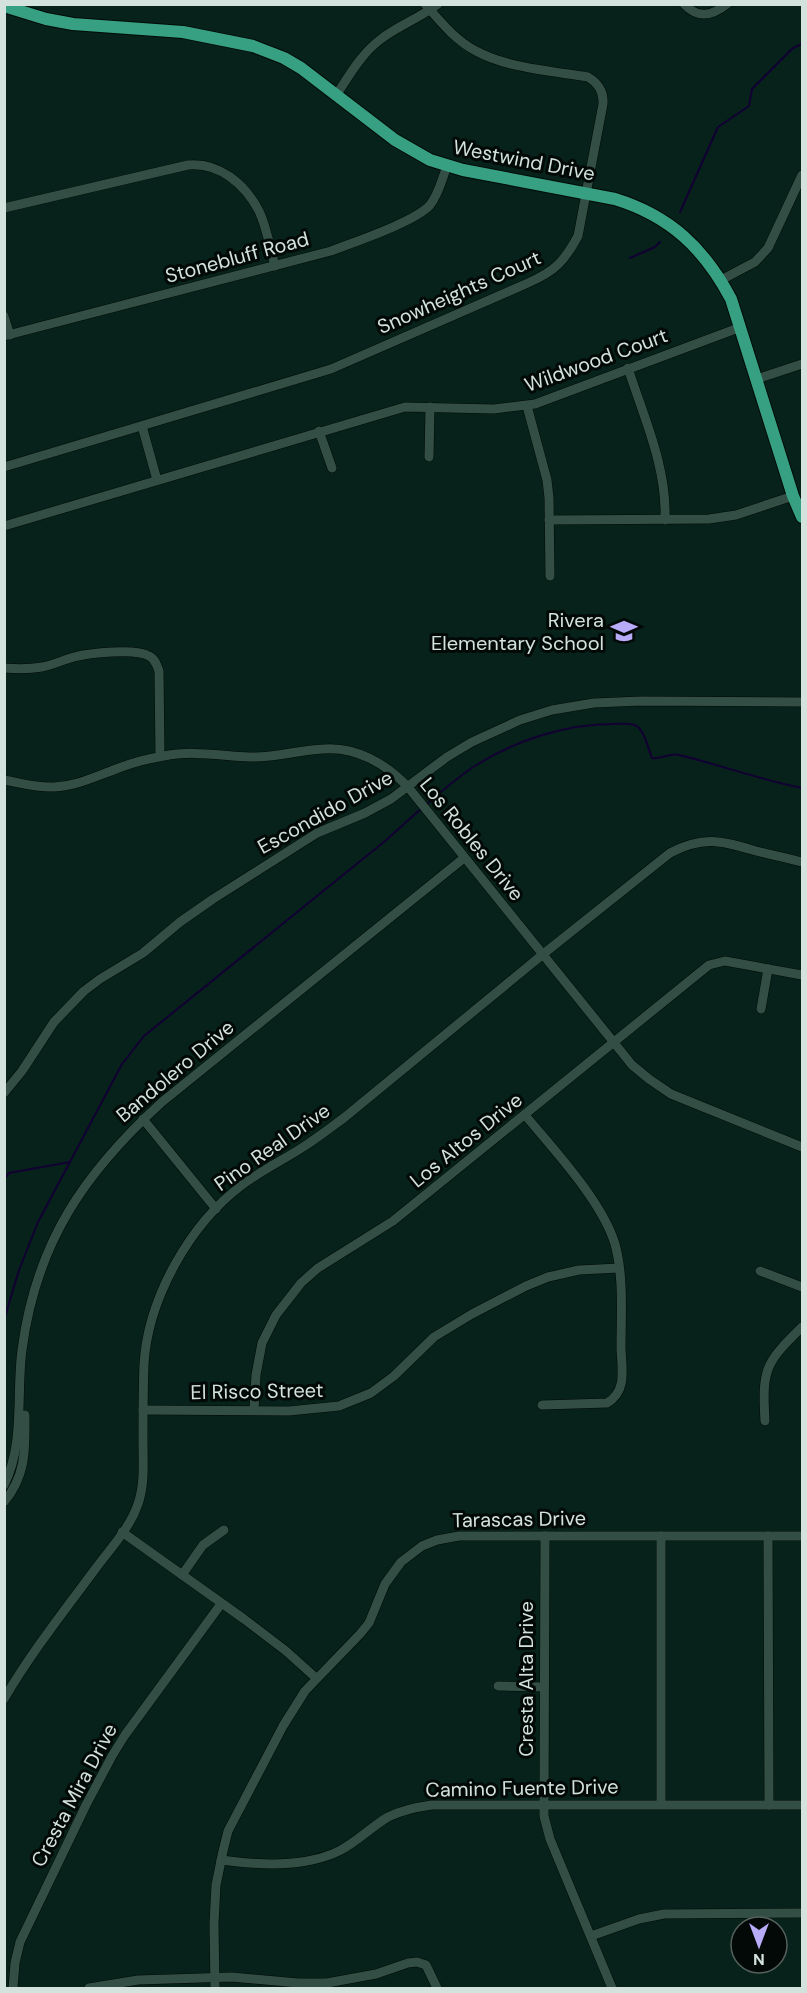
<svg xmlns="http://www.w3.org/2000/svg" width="807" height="1993" font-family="'DM Sans',sans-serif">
<rect width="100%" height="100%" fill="#06221a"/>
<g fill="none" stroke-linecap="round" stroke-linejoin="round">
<!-- stream -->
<g stroke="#120033" stroke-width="2">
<path d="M680 212 718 127 749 106 752 89 793 48 802 44"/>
<path d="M630 258 655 247 660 242"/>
<path d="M427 804C443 790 460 775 478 764 517 740 566 724 613 724 621 724 634 722 639 728 646 735 648 749 652 758 661 760 670 752 679 755 721 765 761 780 802 788"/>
<path d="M4 1179 9 1173 70 1162"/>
<path d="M4 1320 19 1270 38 1222 122 1064 144 1036 385 841 423 807"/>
</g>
<!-- minor casing -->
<g stroke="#000b05" stroke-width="10">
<g id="minor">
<path d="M684 4C698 19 712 16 727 4"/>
<path d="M337 94C350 74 362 53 381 39 399 25 420 18 438 4"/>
<path d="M4 208 188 165C219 162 245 184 259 211 267 228 270 248 275 266"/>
<path d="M721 280 755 262 768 248 802 175"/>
<path d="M4 316 10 335"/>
<path d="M4 336 331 251C354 242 415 222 430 205 439 194 442 179 447 166"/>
<path d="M628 368C644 418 667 467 665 520"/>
<path d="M757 379 802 364"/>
<path d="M527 406 547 480 549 498 550 576"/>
<path d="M142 426 157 480"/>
<path d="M319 431 332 468"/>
<path d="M429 457 430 407"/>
<path d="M4 467 331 369 528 283C555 271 564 262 578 236L603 104C604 91 598 83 588 77 552 71 507 68 476 51 455 40 440 21 425 4"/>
<path d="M549 520 709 519 736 515 793 496"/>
<path d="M4 526 405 407 494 409 535 404 741 327"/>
<path d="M4 668C17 669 30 669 42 667 53 665 63 660 74 657 89 653 136 648 149 656 155 659 157 665 159 671L160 756"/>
<path d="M4 780C21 783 37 788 54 787 75 786 92 778 111 771 128 764 146 759 164 756 193 750 221 756 250 757 275 758 298 750 323 749 356 746 386 764 408 787L632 1065 649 1079 671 1094 802 1147"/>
<path d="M761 1009 768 969"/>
<path d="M4 1093 22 1071 54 1022 84 991 100 979 143 953 180 922 213 899 317 833 365 813 391 799 447 757 472 742 520 720 552 710 594 703 641 701 802 702"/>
<path d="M525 1115C554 1150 602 1201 615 1244 624 1277 621 1315 621 1349 622 1369 627 1392 607 1403L542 1405"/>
<path d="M143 1119 216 1209"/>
<path d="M760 1271 802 1287"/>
<path d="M143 1410 289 1411 339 1406 371 1393 394 1376 434 1337 472 1314 526 1286 548 1277 579 1270 619 1268"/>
<path d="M254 1410 256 1375 262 1343 276 1315 301 1283 318 1268 393 1221 709 965 725 961 802 975"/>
<path d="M765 1421C762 1369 765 1363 802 1327"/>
<path d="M4 1485C25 1443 16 1395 22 1350 36 1243 84 1173 162 1102L464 858"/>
<path d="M4 1502C27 1474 25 1448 25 1415"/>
<path d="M122 1532 244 1619 286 1651 316 1678"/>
<path d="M545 1536 544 1816 550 1839 612 1988"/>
<path d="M768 1536 769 1805"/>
<path d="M182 1575 203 1545 224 1530"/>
<path d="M498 1686 544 1687"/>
<path d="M4 1699C31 1653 64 1611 96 1568 110 1549 130 1528 138 1504 145 1484 143 1462 143 1441 143 1415 143 1389 144 1364 148 1298 190 1224 242 1185 261 1171 281 1161 300 1149 316 1139 330 1128 345 1117L542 955 670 853C704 835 722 841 756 851 772 855 787 858 802 862"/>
<path d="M661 1804V1536"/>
<path d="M221 1860C258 1865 304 1868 339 1851 357 1842 371 1827 388 1817 402 1810 417 1807 432 1805H802"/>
<path d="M591 1936 639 1919 664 1914 802 1913"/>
<path d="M13 1988 15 1963 20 1942 86 1805 112 1756 125 1735 221 1604"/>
<path d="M89 1988 138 1980 232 1977 298 1983H327L376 1974 408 1963 417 1962 426 1965 437 1988"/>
<path d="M215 1988 214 1924 216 1885 223 1851 228 1831 283 1726 305 1691 360 1634 369 1623 385 1584 401 1562 422 1546 437 1540 459 1536H802"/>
</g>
</g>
<!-- major casing -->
<g stroke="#000b05" stroke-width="14">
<path id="major" d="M4 6 46 19 73 24 183 32 253 46 284 58 301 68 395 140 430 160 463 170 615 199C670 216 704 248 731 299L793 496 802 517"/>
</g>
<!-- minor -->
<use href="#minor" stroke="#334f45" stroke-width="9"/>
<!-- major -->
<use href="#major" stroke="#379f82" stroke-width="12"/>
</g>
<!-- icons -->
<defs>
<g id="school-bare" transform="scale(2.07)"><path d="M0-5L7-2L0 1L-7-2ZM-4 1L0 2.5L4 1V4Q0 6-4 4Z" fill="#b8abf7" stroke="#020906" stroke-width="2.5" paint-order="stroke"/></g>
</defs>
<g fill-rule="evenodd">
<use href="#school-bare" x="624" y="631"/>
</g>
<g text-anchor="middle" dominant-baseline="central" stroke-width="6" stroke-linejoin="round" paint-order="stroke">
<!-- street labels -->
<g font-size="20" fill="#d3e2dc" stroke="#020906">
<text transform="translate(524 160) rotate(11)">Westwind Drive</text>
<text transform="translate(237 257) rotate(-15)">Stonebluff Road</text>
<text transform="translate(459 292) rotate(-24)">Snowheights Court</text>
<text transform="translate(596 360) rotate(-20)">Wildwood Court</text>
<text transform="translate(325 812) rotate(-29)">Escondido Drive</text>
<text transform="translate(472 839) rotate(51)">Los Robles Drive</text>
<text transform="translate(175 1071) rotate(-40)">Bandolero Drive</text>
<text transform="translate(466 1140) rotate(-39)">Los Altos Drive</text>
<text transform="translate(272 1147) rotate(-35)">Pino Real Drive</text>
<text transform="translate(257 1391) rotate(-1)">El Risco Street</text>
<text transform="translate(519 1519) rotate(-1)">Tarascas Drive</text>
<text transform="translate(526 1679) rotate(-90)">Cresta Alta Drive</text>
<text transform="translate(522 1788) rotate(-1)">Camino Fuente Drive</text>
<text transform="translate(74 1795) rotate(-62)">Cresta Mira Drive</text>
</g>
<!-- poi labels -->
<g font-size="20" fill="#d3e2dc" stroke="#020906" text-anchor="end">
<text x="604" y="620">Rivera<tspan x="604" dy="23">Elementary School</tspan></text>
</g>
</g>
<!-- border -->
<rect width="807" height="1993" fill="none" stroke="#d3e2dc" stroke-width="12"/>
<!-- north arrow -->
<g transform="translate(759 1945) rotate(180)"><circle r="28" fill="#020906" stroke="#56605c" stroke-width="1.5"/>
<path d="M0-4.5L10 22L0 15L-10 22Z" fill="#b8abf7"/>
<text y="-9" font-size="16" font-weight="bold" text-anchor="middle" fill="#d3e2dc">N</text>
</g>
</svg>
